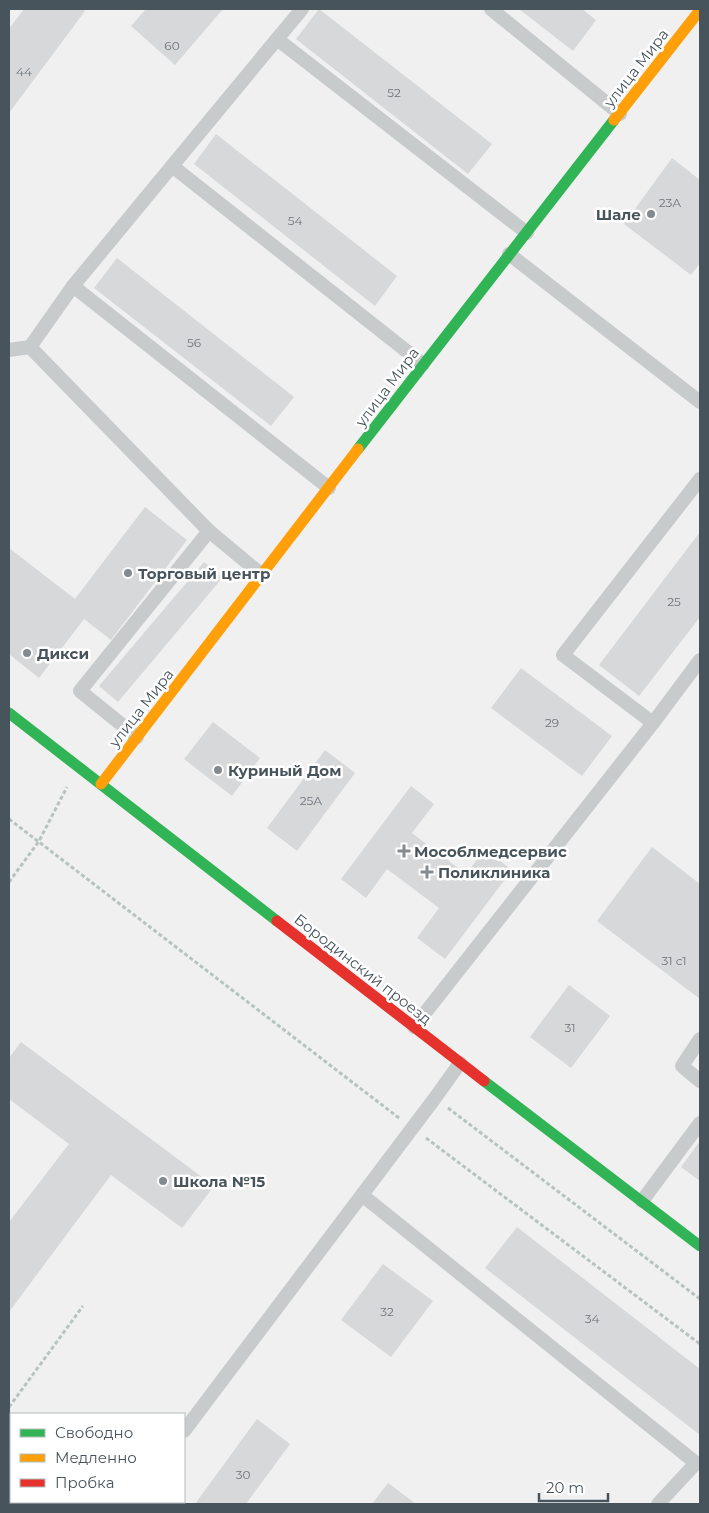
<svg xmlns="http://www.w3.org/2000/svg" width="709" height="1513" font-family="Montserrat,sans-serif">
<rect width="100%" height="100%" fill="#f1f0f0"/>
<!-- building -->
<g fill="#d7d8d9">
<path d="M24 9H82L85 11 9 113V29Z"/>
<path d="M146 9H223L175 65 131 26Z"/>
<path d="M319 9 492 144 468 174 296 39Z"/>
<path d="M519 9H582L596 20 573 51Z"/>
<path d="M216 134 397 276 375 306 194 164Z"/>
<path d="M672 158 700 180V263L691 275 624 224Z"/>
<path d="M117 258 294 397 271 426 94 288Z"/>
<path d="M145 507 187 540 111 640 84 619 39 678 9 654V548L75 599Z"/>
<path d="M700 532V617L639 696 599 665Z"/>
<path d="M204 562 223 577 118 702 99 686Z"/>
<path d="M521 668 612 736 582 776 491 708Z"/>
<path d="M213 722 260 758 232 796 184 759Z"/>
<path d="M325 750 355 773 297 851 267 828Z"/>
<path d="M411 786 434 804 412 833 466 874 485 849 512 870 445 959 417 938 439 908 387 869 366 898 341 879Z"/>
<path d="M652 847 700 884V999L597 921Z"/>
<path d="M569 985 610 1016 571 1068 530 1037Z"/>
<path d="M21 1042 214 1186 182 1228 111 1175 9 1312V1222L69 1144 9 1099V1058Z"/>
<path d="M700 1141V1181L681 1167Z"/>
<path d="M517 1227 700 1369V1435L485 1268Z"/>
<path d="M383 1264 433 1301 391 1357 341 1320Z"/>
<path d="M257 1419 290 1444 246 1504H195Z"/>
<path d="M388 1483 416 1504H372Z"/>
</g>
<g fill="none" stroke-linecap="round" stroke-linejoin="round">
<!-- path -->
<g stroke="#b7c3bf" stroke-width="3" stroke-dasharray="4 2.5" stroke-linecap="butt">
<path d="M9 819 399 1118"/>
<path d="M9 882 39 841 67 787"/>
<path d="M448 1108 700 1299"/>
<path d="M426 1138 700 1344"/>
<path d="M9 1407 83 1306"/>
</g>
<!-- lane -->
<g stroke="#c8cbcc" stroke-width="14">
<path d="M302 9 277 39 527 233"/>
<path d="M491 9 620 114"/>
<path d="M277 39 172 166 423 364"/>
<path d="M172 166 73 286 329 488"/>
<path d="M509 254 700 402"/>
<path d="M30 347 73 286"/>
<path d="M9 350 30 347 209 531 262 575"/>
<path d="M653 723 563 655 700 479"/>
<path d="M137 737 80 691 209 531"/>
<path d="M414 1027 653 723 700 660"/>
<path d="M700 1039 682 1066 700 1081"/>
<path d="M362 1195 696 1463 658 1504"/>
<path d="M642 1201 700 1123"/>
<path d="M184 1431 435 1098 460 1063"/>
<path d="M129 1504 131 1502"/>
</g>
<!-- fast -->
<g stroke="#30b455" stroke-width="11">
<path d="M358 449 614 120"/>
<path d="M9 713 277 921"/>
<path d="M484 1081 700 1246"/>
</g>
<!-- slow -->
<g stroke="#ff9f0a" stroke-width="11">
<path d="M614 120 700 10"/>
<path d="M101 784 358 449"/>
</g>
<!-- jam -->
<path stroke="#e5322d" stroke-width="11" d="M277 921 484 1081"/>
</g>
<!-- markers -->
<g fill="#838b90" stroke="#fff" stroke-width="2">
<circle cx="651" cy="214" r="5"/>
<circle cx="128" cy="573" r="5"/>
<circle cx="27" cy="653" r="5"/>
<circle cx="218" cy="770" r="5"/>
<path d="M401.5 843.5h5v5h5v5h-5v5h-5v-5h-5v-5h5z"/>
<path d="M424.5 864.5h5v5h5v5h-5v5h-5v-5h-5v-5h5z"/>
<circle cx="163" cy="1181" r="5"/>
</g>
<g text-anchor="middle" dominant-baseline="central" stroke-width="5" stroke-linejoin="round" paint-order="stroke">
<!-- number labels -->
<g font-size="12" fill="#6d767c">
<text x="172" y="45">60</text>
<text x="24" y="71">44</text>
<text x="394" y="92">52</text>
<text x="670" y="202">23А</text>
<text x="295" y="220">54</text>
<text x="194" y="342">56</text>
<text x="674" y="601">25</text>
<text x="552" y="722">29</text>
<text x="311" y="800">25А</text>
<text x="674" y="960">31 с1</text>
<text x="570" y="1027">31</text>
<text x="387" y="1311">32</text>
<text x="592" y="1318">34</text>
<text x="243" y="1474">30</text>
</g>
<!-- street labels -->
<g font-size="15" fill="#48545c" stroke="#fff">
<text transform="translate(636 68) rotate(-52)">улица Мира</text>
<text transform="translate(387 387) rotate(-53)">улица Мира</text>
<text transform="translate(141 708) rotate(-52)">улица Мира</text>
<text transform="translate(363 969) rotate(38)">Бородинский проезд</text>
</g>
<!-- poi labels -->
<g font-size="15" font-weight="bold" fill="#48545c" stroke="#fff" text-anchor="start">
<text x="641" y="214" text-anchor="end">Шале</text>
<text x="138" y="573">Торговый центр</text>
<text x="37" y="653">Дикси</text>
<text x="228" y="770">Куриный Дом</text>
<text x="414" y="851">Мособлмедсервис</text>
<text x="438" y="872">Поликлиника</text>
<text x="173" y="1181">Школа №15</text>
</g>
</g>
<!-- border -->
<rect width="709" height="1513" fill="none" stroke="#48545c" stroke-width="20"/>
<!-- legend -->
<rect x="10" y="1413" width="175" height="90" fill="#ffffff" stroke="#b6bbbe"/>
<rect x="20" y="1429" width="25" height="8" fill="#30b455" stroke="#b6bbbe"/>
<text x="55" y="1438" font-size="15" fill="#48545c">Свободно</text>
<rect x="20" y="1454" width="25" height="8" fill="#ff9f0a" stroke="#b6bbbe"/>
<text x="55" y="1463" font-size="15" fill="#48545c">Медленно</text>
<rect x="20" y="1479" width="25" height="8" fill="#e5322d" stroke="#b6bbbe"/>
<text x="55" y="1488" font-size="15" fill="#48545c">Пробка</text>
<!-- scale -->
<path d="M539 1493v8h69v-8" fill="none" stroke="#48545c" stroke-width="2.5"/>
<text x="546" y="1493" font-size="15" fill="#48545c" stroke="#ffffff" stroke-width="4" paint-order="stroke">20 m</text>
</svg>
